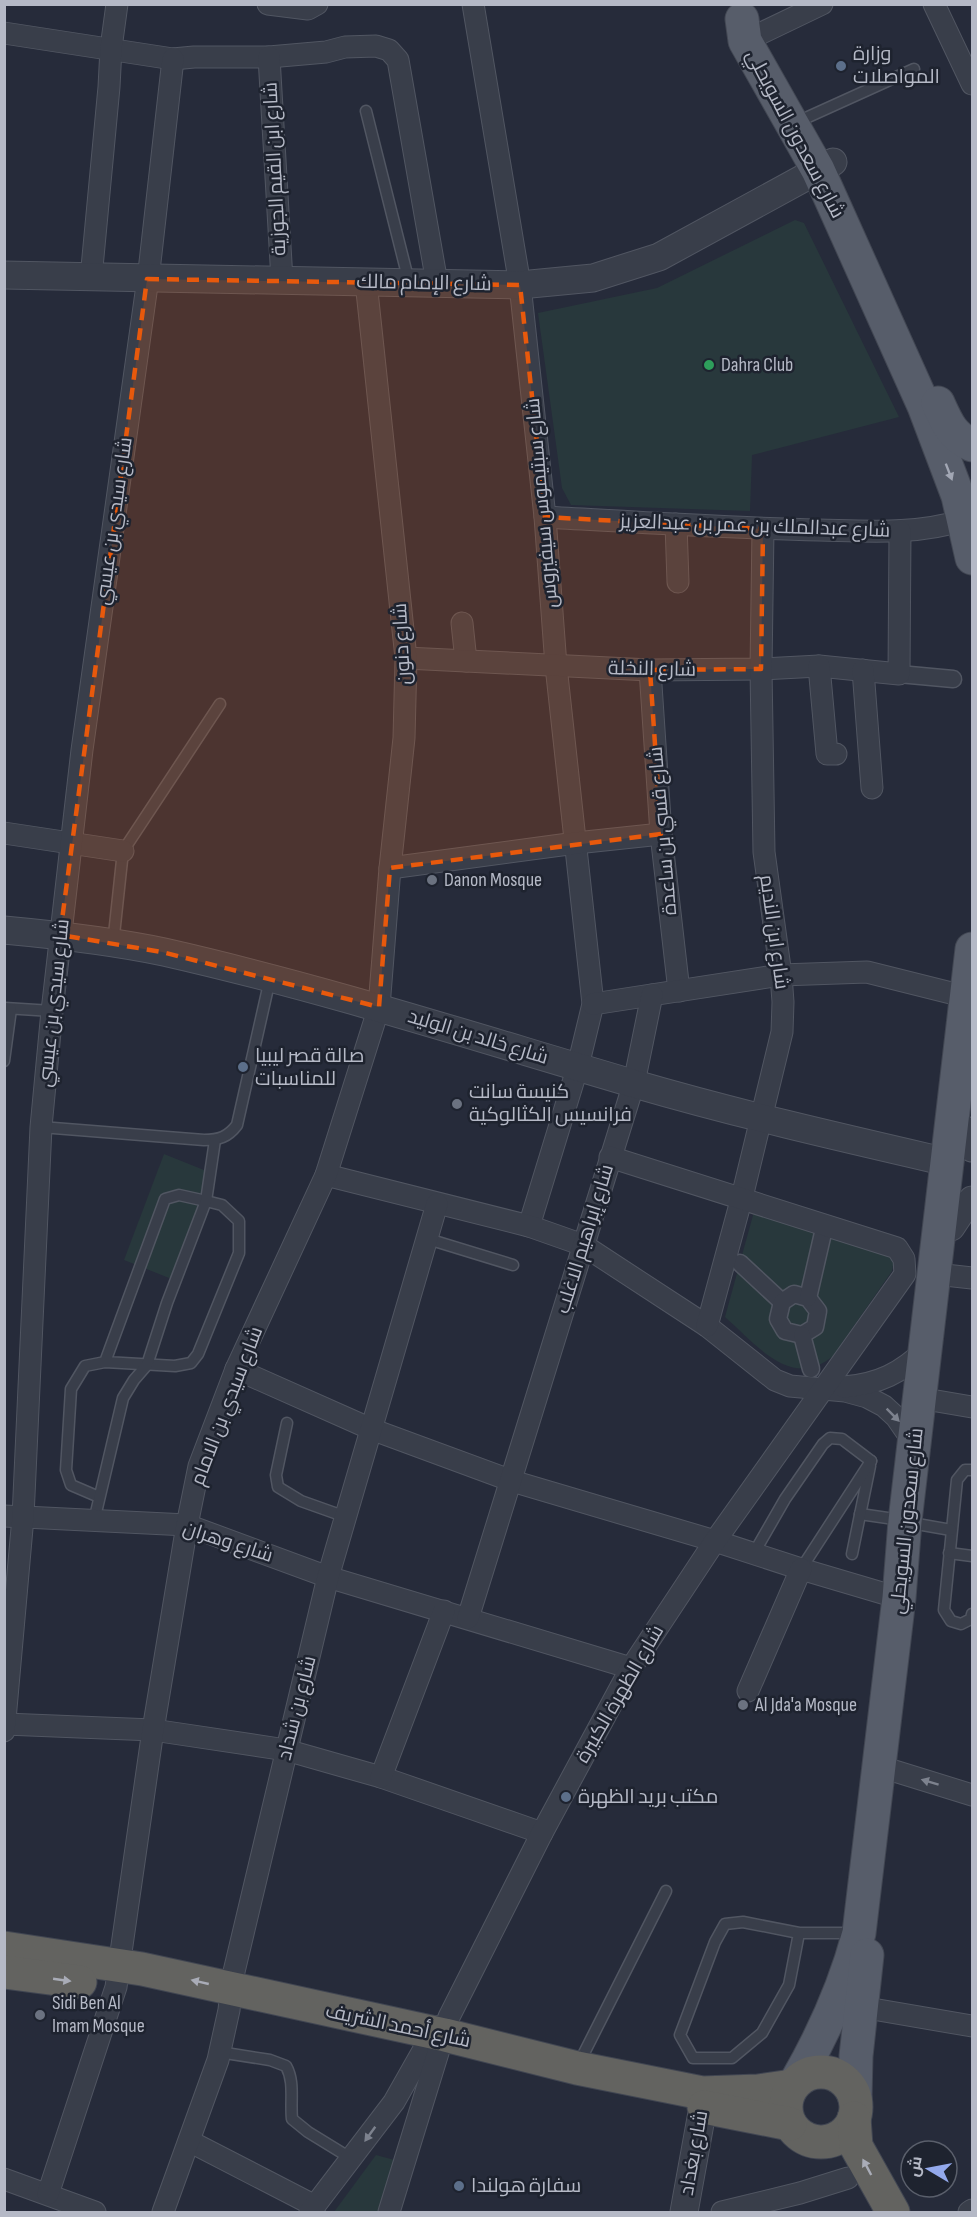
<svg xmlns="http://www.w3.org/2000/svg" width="977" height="2217" font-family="'Sofia Sans Condensed',Cairo,sans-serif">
<rect width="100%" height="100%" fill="#262b3a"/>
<!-- green -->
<g fill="#28383c">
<path d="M795 220 804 223 899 417 752 455 750 511 571 505 562 488 538 313 657 288Z"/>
<path d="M164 1154 214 1174 174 1280 124 1260Z"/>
<path d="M755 1208 891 1257 894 1261 892 1271 833 1356C791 1391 756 1344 725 1317Z"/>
<path d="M376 2155 402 2162 384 2212H334Z"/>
</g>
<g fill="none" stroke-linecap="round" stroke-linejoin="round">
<!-- service casing -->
<g stroke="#515662" stroke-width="13">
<g id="service">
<path d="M366 111 409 282"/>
<path d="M808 117 914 69"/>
<path d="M113 944 123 851 220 704"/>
<path d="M5 1008 52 1011"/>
<path d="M4 1061 11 1009"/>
<path d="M41 1127 204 1140C219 1140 228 1137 237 1125L270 979"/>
<path d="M428 1239 513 1265"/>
<path d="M287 1423 276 1475 278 1487 301 1501 346 1517"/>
<path d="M972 1470H965L957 1480 944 1610 951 1621 961 1624 971 1619 972 1614"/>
<path d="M99 1497 71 1485 66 1470 71 1389 85 1366 105 1362 175 1366 191 1363 198 1354 239 1253V1221L222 1205 206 1201 179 1195 165 1199 105 1362"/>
<path d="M860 1514 901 1520"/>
<path d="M94 1521 123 1398 134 1380 147 1365 167 1303 206 1201 215 1140"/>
<path d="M917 1524 951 1530"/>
<path d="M754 1553 785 1499 823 1444 830 1438 842 1439 871 1461"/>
<path d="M949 1553 972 1556"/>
<path d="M852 1554 870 1466"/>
<path d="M801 1569 871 1461"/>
<path d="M799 1933 789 1985 762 2033 732 2058H693L680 2035 715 1942 725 1924 743 1922 799 1933H856"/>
<path d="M219 2052 270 2060 286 2066C295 2082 290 2101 292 2119L308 2132 352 2159"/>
<path d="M578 2065 666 1891"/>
</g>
</g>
<!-- pedestrian casing -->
<g stroke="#515662" stroke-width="19">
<g id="pedestrian">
<path d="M899 674 953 679"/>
<path d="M740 1263 782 1302"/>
<path d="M794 1294 808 1298 818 1311 815 1327 802 1335 785 1331 778 1319 782 1302Z"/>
<path d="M808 1298 823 1233"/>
<path d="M802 1335 811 1369"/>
</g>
</g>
<!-- minor casing -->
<g stroke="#515662" stroke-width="23">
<g id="minor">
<path d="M268 4 308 9 317 4"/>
<path d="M473 4 520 285 545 517 556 666 593 1004 578 1066 529 1226"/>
<path d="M934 4 972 84"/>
<path d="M4 33 173 59 194 57H269L326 52 345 47 376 46 389 50 398 60 437 283"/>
<path d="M745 41 822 4"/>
<path d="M269 57 282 280"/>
<path d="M91 278 109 87 111 48 117 4"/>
<path d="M545 517C636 522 727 528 819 530 867 531 917 535 963 520"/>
<path d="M676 524 678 582"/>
<path d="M462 623 466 661"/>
<path d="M406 658 650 670 761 669 819 666 899 674 900 531"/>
<path d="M819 666 827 754H836"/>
<path d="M650 670 661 834 679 991"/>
<path d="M863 670 872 788"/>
<path d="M4 833 123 851"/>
<path d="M390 868 576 843 661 834"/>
<path d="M593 1004 781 975 867 972 967 997"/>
<path d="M326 1175 529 1226 583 1245 707 1326 775 1380 790 1386 845 1391 867 1397 884 1406 896 1417 914 1443"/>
<path d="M945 1275 972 1278"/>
<path d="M707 1326 742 1197 782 1032 783 1002 781 975 764 852 761 669 763 529"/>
<path d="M236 1369 371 1429 512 1481 715 1541 801 1569 899 1598"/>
<path d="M844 1387C879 1384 901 1373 926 1349"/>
<path d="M931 1400 972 1407"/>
<path d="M4 1516 187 1525 328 1577 631 1668"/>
<path d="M468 1618 634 1083 652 995"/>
<path d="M748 1691 801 1569"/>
<path d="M5 1724 153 1730 286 1750 381 1777 542 1833"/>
<path d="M4 1731 23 1517 41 1127 52 1011 82 750 149 271 173 59"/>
<path d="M888 1769 972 1795"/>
<path d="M381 1777 444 1611"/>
<path d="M861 2007 972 2026"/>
<path d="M189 2141 315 2206"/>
<path d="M4 2179 95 2212"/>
<path d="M48 2194 116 1987 153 1730 187 1525 199 1466 236 1369 326 1175 379 1007 390 868 404 738 406 658 366 282"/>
<path d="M163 2212 218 2060 229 2010 232 1980 328 1577 437 1204"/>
<path d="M310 2212 394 2102 433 2033 440 2026"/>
<path d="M389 2212 449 2017 542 1833 631 1668 715 1541 905 1274 904 1259 897 1248 610 1157"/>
<path d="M722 2212 800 2193 848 2178"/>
<path d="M969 2212 972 2210"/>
</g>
</g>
<!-- tertiary casing -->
<g stroke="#515662" stroke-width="29">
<g id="tertiary">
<path d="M4 275 520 285 593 278 659 257 833 162"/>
<path d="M4 930C58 935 112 941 164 952 323 988 478 1038 635 1084 738 1114 843 1138 947 1162"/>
<path d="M963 1129 972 1148"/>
<path d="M951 1227 961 1212 972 1200"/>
<path d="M684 2212 703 2107 702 2093"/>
</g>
</g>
<!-- primary casing -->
<g stroke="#424753" stroke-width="35">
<g id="primary">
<path d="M742 19 745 41 818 170 924 406 958 496 972 558"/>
<path d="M938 403C947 423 952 436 972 445"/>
<path d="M797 2080C824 2033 845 1986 859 1933L899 1598 905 1521 972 949"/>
<path d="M855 2099 856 2056 867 1955"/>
</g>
</g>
<!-- trunk casing -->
<g stroke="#414652" stroke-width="35">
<g id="trunk">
<path d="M4 1948 142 1969 445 2035 577 2068 702 2093 758 2091 792 2086"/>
<path d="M4 1972 80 1982"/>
<circle cx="821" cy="2107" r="35"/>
<path d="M704 2107 790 2124"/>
<path d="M854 2118 856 2146 893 2212"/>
</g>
</g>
<!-- service -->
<use href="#service" stroke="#393e4a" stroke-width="10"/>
<!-- pedestrian -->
<use href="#pedestrian" stroke="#393e4a" stroke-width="16"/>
<!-- minor -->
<use href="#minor" stroke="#393e4a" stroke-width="21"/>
<!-- tertiary -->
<use href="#tertiary" stroke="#393e4a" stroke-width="27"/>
<!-- primary -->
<use href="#primary" stroke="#575d6a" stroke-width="33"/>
<!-- trunk -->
<use href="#trunk" stroke="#636360" stroke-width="33"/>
</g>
<!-- one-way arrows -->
<defs><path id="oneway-solid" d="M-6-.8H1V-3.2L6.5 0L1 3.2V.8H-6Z" transform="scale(1.5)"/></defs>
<use fill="#a2a7b4" href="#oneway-solid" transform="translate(949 472) rotate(69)"/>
<g fill="#7d828e">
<use href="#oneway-solid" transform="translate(893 1415) rotate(45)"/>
<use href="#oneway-solid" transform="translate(930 1782) rotate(-163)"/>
<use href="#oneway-solid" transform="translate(370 2134) rotate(126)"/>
</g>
<g fill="#a9acb7">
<use href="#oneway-solid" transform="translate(62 1980) rotate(8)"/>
<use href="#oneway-solid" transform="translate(200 1982) rotate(-167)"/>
<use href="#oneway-solid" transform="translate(867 2167) rotate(-118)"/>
</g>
<!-- marked area -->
<path fill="#e8590c" fill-opacity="0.2" stroke="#e8590c" stroke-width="4.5" stroke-dasharray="12 8" stroke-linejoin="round" d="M147 279 520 285 545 517 763 529 761 669 650 670 661 834 390 868 379 1007 162 952 60 935Z"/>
<!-- markers -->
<g fill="#5c6f8a" stroke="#1e232f" stroke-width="2">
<circle cx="841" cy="66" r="6"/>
<circle cx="243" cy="1067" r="6"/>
<circle cx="566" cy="1797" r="6"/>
<circle cx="459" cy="2186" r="6"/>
</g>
<circle fill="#2e9e5b" stroke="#1e232f" stroke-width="2" cx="709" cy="365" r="6"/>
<g fill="#6b7280" stroke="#1e232f" stroke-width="2">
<circle cx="432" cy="880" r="6"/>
<circle cx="457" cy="1104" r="6"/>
<circle cx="743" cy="1705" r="6"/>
<circle cx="40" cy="2015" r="6"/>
</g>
<g text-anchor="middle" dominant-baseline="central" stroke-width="5" stroke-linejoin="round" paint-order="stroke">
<!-- poi labels -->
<g font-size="20" fill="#b5b9c6" stroke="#1e232f" text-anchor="start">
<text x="853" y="54">وزارة<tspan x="853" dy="23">المواصلات</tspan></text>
<text x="721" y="365">Dahra Club</text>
<text x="444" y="880">Danon Mosque</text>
<text x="255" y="1056">صالة قصر ليبيا<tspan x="255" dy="23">للمناسبات</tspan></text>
<text x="469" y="1092">كنيسة سانت<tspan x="469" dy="23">فرانسيس الكثالوكية</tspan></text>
<text x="755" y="1705">Al Jda'a Mosque</text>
<text x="578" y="1797">مكتب بريد الظهرة</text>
<text x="52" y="2003">Sidi Ben Al<tspan x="52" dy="23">Imam Mosque</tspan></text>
<text x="471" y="2186">سفارة هولندا</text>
</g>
<!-- street labels -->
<g font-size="20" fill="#b5b9c6" stroke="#1e232f">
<text transform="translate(795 134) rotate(62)">شارع سعدون السويحلي</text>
<text transform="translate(275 169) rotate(-93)">شارع ابن القيم الجوزية</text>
<text transform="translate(424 283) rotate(1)">شارع الإمام مالك</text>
<text transform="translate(542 503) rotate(-95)">شارع سبتيموس سيفيروس</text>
<text transform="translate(114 521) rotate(-82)">شارع سيدي بن عيسي</text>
<text transform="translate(755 526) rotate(2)">شارع عبدالملك بن عمر بن عبدالعزيز</text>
<text transform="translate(402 644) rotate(-93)">شارع دنون</text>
<text transform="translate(652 669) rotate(1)">شارع النخلة</text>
<text transform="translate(663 831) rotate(-95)">شارع قسي بن ساعدة</text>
<text transform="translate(774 932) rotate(82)">شارع ابن النديم</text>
<text transform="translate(54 1003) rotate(-84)">شارع سيدي بن عيسي</text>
<text transform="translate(478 1037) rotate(17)">شارع خالد بن الوليد</text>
<text transform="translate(585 1239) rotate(-73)">شارع إبراهيم الاغلب</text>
<text transform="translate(227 1406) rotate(-69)">شارع سيدي بن الامام</text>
<text transform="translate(907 1521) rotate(-84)">شارع سعدون السويحلي</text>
<text transform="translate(228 1542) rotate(18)">شارع وهران</text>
<text transform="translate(620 1694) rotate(-60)">شارع الظهرة الكبيرة</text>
<text transform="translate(297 1708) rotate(-76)">شارع بن شداد</text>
<text transform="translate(398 2026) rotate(12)">شارع أحمد الشريف</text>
<text transform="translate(694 2153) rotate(-80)">شارع بغداد</text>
</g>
</g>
<!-- border -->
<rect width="977" height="2217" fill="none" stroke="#b5b9c6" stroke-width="12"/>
<!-- north arrow -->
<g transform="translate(929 2169) rotate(280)"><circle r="28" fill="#1e232f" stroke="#5a5f6b" stroke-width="1.5"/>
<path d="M0-4.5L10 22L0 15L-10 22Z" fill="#93a9ec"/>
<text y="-9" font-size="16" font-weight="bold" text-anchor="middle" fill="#b5b9c6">ش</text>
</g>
</svg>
